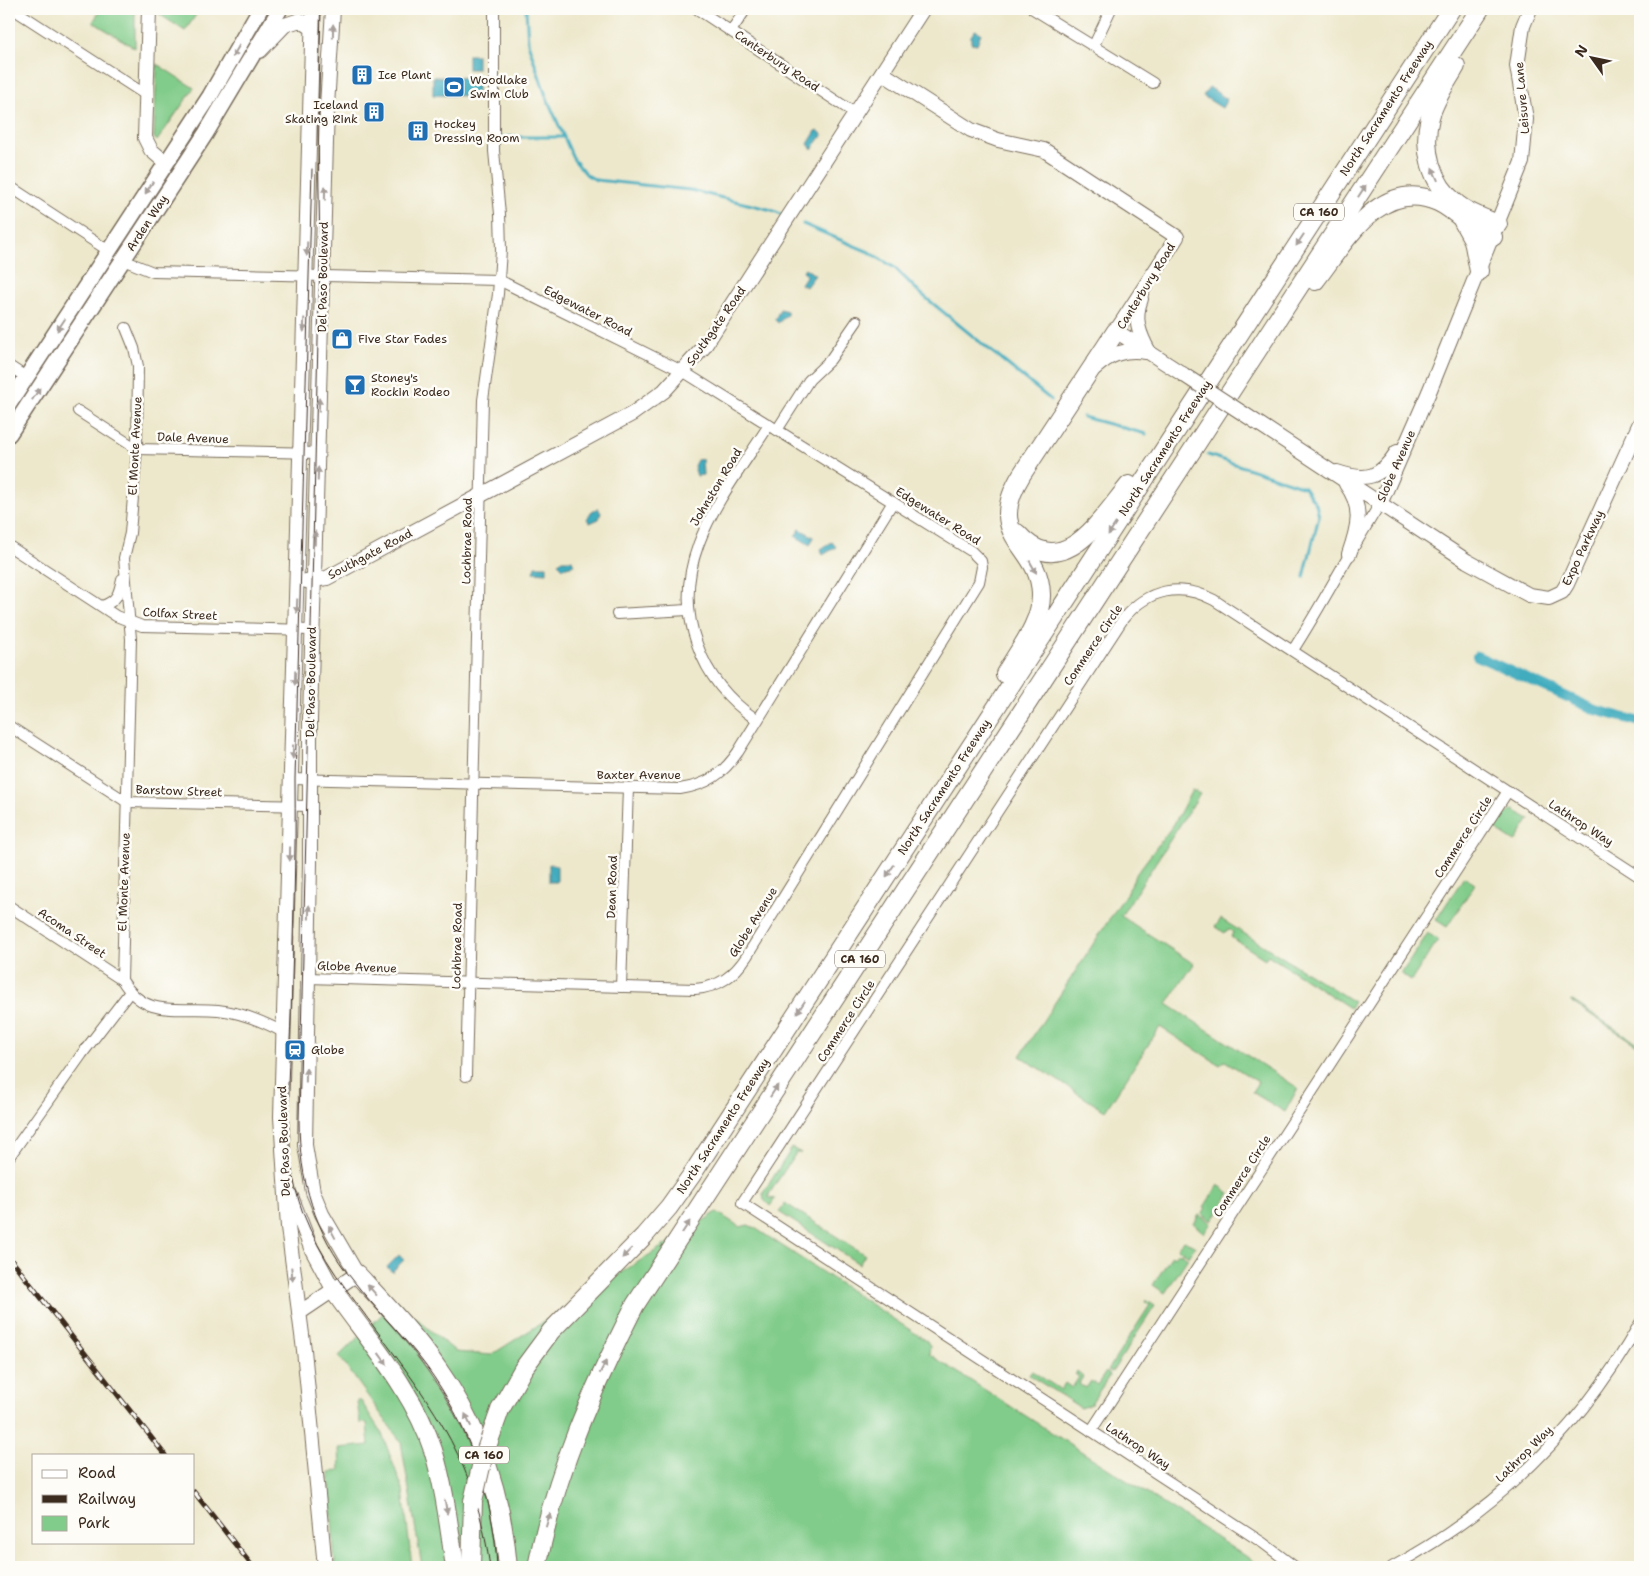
<svg xmlns="http://www.w3.org/2000/svg" width="1649" height="1576" font-family="'Shantell Sans',sans-serif">
<rect width="100%" height="100%" fill="#fdfcf7"/>
<filter id="ink" filterUnits="userSpaceOnUse"><feTurbulence type="fractalNoise" baseFrequency=".02" numOctaves="2"/><feDisplacementMap in="SourceGraphic" scale="10" xChannelSelector="R" yChannelSelector="G"/><feConvolveMatrix kernelMatrix="1 2 1 2 8 2 1 2 1" color-interpolation-filters="sRGB"/></filter>
<filter id="wash" filterUnits="userSpaceOnUse"><feTurbulence type="fractalNoise" baseFrequency=".0096" numOctaves="4" result="noise"/><feDisplacementMap in="SourceGraphic" scale="20" xChannelSelector="R" yChannelSelector="G"/><feGaussianBlur stdDeviation="1.12" result="paint"/><feColorMatrix in="noise" values="0 0 0 0 0 0 0 0 0 0 0 0 0 0 0 0 0 1.4 0 .05"/><feComposite in="paint" operator="in"/></filter>
<g filter="url(#wash)">
<rect width="100%" height="100%" fill="#ede8cc"/>
<!-- green -->
<g fill="#81cc8a" stroke="#5e7b54">
<path d="M101 9H135V48L93 22Z"/>
<path d="M159 9H200L185 31 159 14Z"/>
<path d="M157 64 194 88 157 141 154 138Z"/>
<path d="M1192 790 1200 794 1121 916 1194 964 1167 1004 1298 1088 1285 1112 1252 1092 1258 1082 1225 1061 1220 1065 1160 1027 1105 1111 1020 1056 1131 886 1134 877 1174 824Z"/>
<path d="M1513 810 1530 819 1515 842 1495 829 1504 815Z"/>
<path d="M1464 877 1475 884 1447 927 1436 920Z"/>
<path d="M1221 919 1354 1002 1350 1008 1268 955 1265 959 1231 937 1233 932 1228 929 1225 933 1215 927Z"/>
<path d="M1428 933 1438 940 1411 981 1401 974Z"/>
<path d="M1571 1000 1640 1045V1047L1570 1001Z"/>
<path d="M792 1148 801 1153H796L769 1194V1198L775 1199 770 1206 764 1200 763 1193Z"/>
<path d="M1218 1185 1230 1193 1212 1221 1202 1214 1206 1208 1204 1207Z"/>
<path d="M785 1203 865 1255 859 1264 779 1212Z"/>
<path d="M717 1212 740 1227 748 1225 755 1228 927 1341 930 1346 929 1354 1262 1567H422L401 1442 339 1356 396 1301 456 1352 491 1355Z"/>
<path d="M1199 1215 1211 1223 1204 1233 1194 1224Z"/>
<path d="M1184 1240 1195 1246 1189 1256 1177 1248Z"/>
<path d="M1178 1252 1188 1258 1165 1293 1153 1285 1172 1255 1174 1257Z"/>
<path d="M1146 1300 1155 1306 1112 1372 1108 1370 1150 1305 1145 1302Z"/>
<path d="M1032 1371 1061 1390 1065 1383 1072 1388 1079 1377 1075 1374 1077 1372 1083 1377 1079 1383 1086 1388 1091 1381 1097 1385 1106 1372 1110 1375 1090 1405 1081 1408 1029 1375Z"/>
<path d="M357 1401H361L382 1434 403 1490 412 1567H335L329 1472 340 1471 339 1448 369 1445 367 1423H360Z"/>
</g>
<!-- water -->
<g fill="#3facbe" stroke="#3d6b6e">
<path d="M975 30 981 33 977 44 971 43V36Z"/>
<rect x="468" y="55" width="9" height="14"/>
<path d="M433 77 477 78V96L433 95Z"/>
<path d="M1209 87 1227 99 1222 108 1203 96Z"/>
<path d="M818 130 823 135 812 149 808 144 816 131Z"/>
<path d="M805 268 815 275 806 287 801 284 806 276 803 270Z"/>
<path d="M780 309 787 311V315L778 323 775 320Z"/>
<path d="M702 459 703 475 697 476 694 466 697 460Z"/>
<path d="M598 508 601 513 599 519 590 523 587 519 592 511Z"/>
<path d="M800 529 814 537 810 545 795 536Z"/>
<path d="M832 542 836 547 823 555 821 549Z"/>
<path d="M563 560H572L574 565 563 568 558 563Z"/>
<path d="M536 566H547V573L534 572Z"/>
<path d="M549 864 557 865V882H549Z"/>
<path d="M399 1255 404 1260 392 1272 387 1267Z"/>
</g>
<g fill="none" stroke-linecap="round" stroke-linejoin="round">
<!-- stream -->
<g stroke="#3facbe" stroke-width="3">
<path d="M526 9 528 43 546 96 574 160 587 175 596 180 690 190 772 210 783 215"/>
<path d="M503 137H564"/>
<path d="M803 224 869 252 895 268 920 293 1051 400"/>
<path d="M1083 417 1146 434"/>
<path d="M1208 455 1304 487 1316 504 1319 516 1304 577"/>
</g>
<!-- canal -->
<path stroke="#3facbe" stroke-width="10" d="M1477 656 1596 710 1640 722"/>
</g>
</g>
<g filter="url(#ink)">
<g fill="none" stroke-linecap="round" stroke-linejoin="round">
<!-- street casing -->
<g stroke="#796c5b" stroke-width="12">
<g id="street">
<path d="M13 9 146 95"/>
<path d="M697 9 856 114"/>
<path d="M1033 9 1153 83"/>
<path d="M731 31 746 9"/>
<path d="M1094 45 1111 9"/>
<path d="M9 186 109 251"/>
<path d="M123 260 153 272 499 280 684 372 971 551 981 561 982 567 979 582 747 956C734 976 719 987 695 989L307 978"/>
<path d="M126 328 134 348 138 366 137 449 130 533 124 558 131 639 122 980C146 1020 178 1006 218 1010 239 1012 264 1022 283 1032"/>
<path d="M9 366 26 377"/>
<path d="M78 411 137 449 318 453"/>
<path d="M777 430 809 380 830 360 857 321"/>
<path d="M9 546 116 616 142 626 312 630"/>
<path d="M102 606C117 601 119 594 122 579"/>
<path d="M617 614 688 610"/>
<path d="M1293 650C1324 602 1349 552 1380 504"/>
<path d="M757 720C729 701 708 676 697 644 666 559 726 493 769 425"/>
<path d="M9 726 127 802 310 806"/>
<path d="M292 779 680 789C707 785 723 774 738 752L893 502"/>
<path d="M9 906 122 980"/>
<path d="M621 987 628 788"/>
<path d="M466 1076 483 400 498 294 501 250 500 214 494 151V9"/>
<path d="M9 1157 82 1054 129 993"/>
<path d="M1091 1431 1508 791"/>
<path d="M1295 1567 1263 1543 742 1203 1123 619C1147 589 1181 582 1214 600L1640 877"/>
<path d="M1392 1567C1498 1510 1581 1428 1640 1323"/>
</g>
</g>
<!-- secondary casing -->
<g stroke="#796c5b" stroke-width="16">
<g id="secondary">
<path d="M149 9 145 138 151 150 166 163"/>
<path d="M313 9 281 1117 288 1227 304 1350 325 1567"/>
<path d="M260 51 285 25 300 20 312 28"/>
<path d="M882 73 971 130 998 140 1044 150 1177 237 1116 331 1184 375"/>
<path d="M1141 299C1133 318 1139 334 1149 352"/>
<path d="M1095 368C1111 353 1125 349 1146 352"/>
<path d="M1244 414 1467 561 1529 595 1549 598 1562 592 1567 584 1640 423"/>
<path d="M1337 472C1367 482 1380 478 1397 452"/>
<path d="M1346 484C1364 508 1358 528 1349 554"/>
<path d="M1380 504 1429 392 1522 162 1526 119 1517 66 1523 26 1530 9"/>
<path d="M306 581 327 578 632 414 664 391 704 347 923 9"/>
<path d="M291 1196 311 1248 334 1291"/>
<path d="M299 1313 357 1274 322 1214 313 1192 305 1145 310 863V719L327 106 333 9"/>
</g>
</g>
<!-- primary casing -->
<g stroke="#796c5b" stroke-width="18">
<g id="primary">
<path d="M9 404 210 96 260 9"/>
<path d="M9 434 206 133 280 9"/>
</g>
</g>
<!-- highway casing -->
<g stroke="#796c5b" stroke-width="20">
<g id="highway">
<path d="M1456 66C1447 82 1435 99 1430 117 1422 148 1431 184 1457 204 1468 213 1485 219 1498 224"/>
<path d="M1463 222 1473 240 1479 271"/>
<path d="M1315 281C1344 244 1380 176 1438 202 1451 208 1461 218 1472 227 1478 231 1486 234 1493 237"/>
<path d="M1017 533C1063 585 1102 517 1129 485"/>
<path d="M1005 674C1018 651 1042 622 1041 594 1040 543 982 539 1022 474L1116 331"/>
<path d="M357 1274C385 1304 415 1335 438 1369 480 1428 502 1496 508 1567"/>
<path d="M334 1291C369 1341 414 1391 433 1450 445 1488 449 1528 455 1567"/>
<path d="M500 1410 523 1369 551 1331 644 1236 669 1207 691 1176 1451 9"/>
<path d="M471 1567 473 1501"/>
<path d="M537 1567C556 1471 591 1392 635 1305L1480 9"/>
</g>
</g>
<!-- street -->
<use href="#street" stroke="#fff" stroke-width="10"/>
<!-- secondary -->
<use href="#secondary" stroke="#fff" stroke-width="14"/>
<!-- primary -->
<use href="#primary" stroke="#fff" stroke-width="15"/>
<!-- highway -->
<use href="#highway" stroke="#fff" stroke-width="18"/>
<!-- tram -->
<g stroke="#3b2a1e" stroke-width="1">
<path d="M321 9 318 128 320 258 299 1120C299 1179 315 1233 352 1279 375 1309 403 1335 426 1366 468 1423 494 1496 497 1567"/>
<path d="M312 169 295 779C296 858 293 937 291 1016 289 1081 280 1151 303 1213 320 1257 349 1293 377 1331 437 1411 476 1464 490 1567"/>
</g>
<!-- rail casing -->
<g stroke="#3b2a1e" stroke-width="5">
<g id="rail">
<path d="M9 1257 165 1455"/>
<path d="M194 1492 253 1567"/>
</g>
</g>
<!-- rail -->
<use href="#rail" stroke="#fdfcf7" stroke-width="3" stroke-dasharray="9" stroke-linecap="butt"/>
<!-- secondary-bridge casing -->
<g stroke="#796c5b" stroke-width="16" stroke-linecap="butt">
<path id="secondary-bridge" d="M1184 375 1244 414"/>
</g>
<!-- highway-bridge casing -->
<g stroke="#796c5b" stroke-width="20" stroke-linecap="butt">
<path id="highway-bridge" d="M473 1501 483 1458 500 1410"/>
</g>
<!-- secondary-bridge -->
<use href="#secondary-bridge" stroke="#fff" stroke-width="14"/>
<!-- highway-bridge -->
<use href="#highway-bridge" stroke="#fff" stroke-width="18"/>
</g>
<!-- one-way arrows -->
<defs><path id="oneway-solid" d="M-6-.8H1V-3.2L6.5 0L1 3.2V.8H-6Z" transform="scale(1.25)"/></defs>
<g fill="#a79f9a">
<use href="#oneway-solid" transform="translate(333 31) rotate(-89)"/>
<use href="#oneway-solid" transform="translate(236 51) rotate(120)"/>
<use href="#oneway-solid" transform="translate(1435 174) rotate(-114)"/>
<use href="#oneway-solid" transform="translate(149 188) rotate(123)"/>
<use href="#oneway-solid" transform="translate(1362 191) rotate(-57)"/>
<use href="#oneway-solid" transform="translate(325 193) rotate(-89)"/>
<use href="#oneway-solid" transform="translate(1300 240) rotate(123)"/>
<use href="#oneway-solid" transform="translate(307 249) rotate(92)"/>
<use href="#oneway-solid" transform="translate(61 325) rotate(123)"/>
<use href="#oneway-solid" transform="translate(304 325) rotate(92)"/>
<use href="#oneway-solid" transform="translate(36 394) rotate(-57)"/>
<use href="#oneway-solid" transform="translate(319 405) rotate(-89)"/>
<use href="#oneway-solid" transform="translate(318 474) rotate(-88)"/>
<use href="#oneway-solid" transform="translate(1112 529) rotate(123)"/>
<use href="#oneway-solid" transform="translate(315 538) rotate(-88)"/>
<use href="#oneway-solid" transform="translate(1033 567) rotate(61)"/>
<use href="#oneway-solid" transform="translate(297 606) rotate(92)"/>
<use href="#oneway-solid" transform="translate(295 678) rotate(92)"/>
<use href="#oneway-solid" transform="translate(293 752) rotate(91)"/>
<use href="#oneway-solid" transform="translate(290 854) rotate(91)"/>
<use href="#oneway-solid" transform="translate(890 871) rotate(123)"/>
<use href="#oneway-solid" transform="translate(309 912) rotate(-89)"/>
<use href="#oneway-solid" transform="translate(801 1007) rotate(123)"/>
<use href="#oneway-solid" transform="translate(306 1075) rotate(-89)"/>
<use href="#oneway-solid" transform="translate(774 1091) rotate(-57)"/>
<use href="#oneway-solid" transform="translate(686 1227) rotate(-57)"/>
<use href="#oneway-solid" transform="translate(332 1232) rotate(-118)"/>
<use href="#oneway-solid" transform="translate(627 1253) rotate(134)"/>
<use href="#oneway-solid" transform="translate(292 1274) rotate(84)"/>
<use href="#oneway-solid" transform="translate(372 1290) rotate(-131)"/>
<use href="#oneway-solid" transform="translate(383 1359) rotate(54)"/>
<use href="#oneway-solid" transform="translate(603 1367) rotate(-63)"/>
<use href="#oneway-solid" transform="translate(468 1420) rotate(-115)"/>
<use href="#oneway-solid" transform="translate(446 1507) rotate(81)"/>
<use href="#oneway-solid" transform="translate(548 1520) rotate(-73)"/>
</g>
</g>
<!-- icons -->
<defs>
<g id="building-square" transform="scale(1.125)"><rect x="-9" y="-9" width="18" height="18" rx="4" fill="#1f6fb2" stroke="#fdfcf7"/><path d="M-4-6H4V6H1V3H-1V6H-4ZM-2.5-4.3h1.7v1.8h-1.7ZM.8-4.3h1.7v1.8H.8ZM-2.5-1h1.7V.8h-1.7ZM.8-1h1.7V.8H.8Z" fill="#fff"/></g>
<g id="stadium-square" transform="scale(1.125)"><rect x="-9" y="-9" width="18" height="18" rx="4" fill="#1f6fb2" stroke="#fdfcf7"/><path d="M0-5a6.5 5 0 1 0 0 10a6.5 5 0 1 0 0-10ZM-3.5-1.8h7v3.6h-7Z" fill="#fff"/></g>
<g id="shop-square" transform="scale(1.125)"><rect x="-9" y="-9" width="18" height="18" rx="4" fill="#1f6fb2" stroke="#fdfcf7"/><path d="M-5-2.5h2.3a2.7 3.5 0 0 1 5.4 0H5L5.5 6h-11ZM-1.5-2.5h3a1.5 2.3 0 0 0-3 0Z" fill="#fff"/></g>
<g id="bar-square" transform="scale(1.125)"><rect x="-9" y="-9" width="18" height="18" rx="4" fill="#1f6fb2" stroke="#fdfcf7"/><path d="M-6-5H6L.8 .8V4.5H3.5V6h-7V4.5H-.8V.8Z" fill="#fff"/></g>
<g id="station-square" transform="scale(1.125)"><rect x="-9" y="-9" width="18" height="18" rx="4" fill="#1f6fb2" stroke="#fdfcf7"/><path d="M-3-6H3Q5-6 5-4V2Q5 4 3 4L4.5 6H3L1.5 4h-3L-3 6H-4.5L-3 4Q-5 4-5 2V-4Q-5-6-3-6ZM-3.5-4v3h7v-3ZM-3.5 1v1.5H-2V1ZM2 1v1.5H3.5V1Z" fill="#fff"/></g>
</defs>
<g fill-rule="evenodd">
<use href="#building-square" x="362" y="75"/>
<use href="#stadium-square" x="454" y="87"/>
<use href="#building-square" x="374" y="112"/>
<use href="#building-square" x="418" y="131"/>
<use href="#shop-square" x="342" y="339"/>
<use href="#bar-square" x="355" y="385"/>
<use href="#station-square" x="295" y="1050"/>
</g>
<g text-anchor="middle" dominant-baseline="central" stroke-width="5" stroke-linejoin="round" paint-order="stroke">
<!-- shield labels -->
<g fill="#fdfcf7" stroke="#75695f" stroke-width="1">
<rect x="1294" y="203.5" width="50" height="17" rx="4"/>
<rect x="835" y="950.5" width="50" height="17" rx="4"/>
<rect x="459" y="1446.5" width="50" height="17" rx="4"/>
</g>
<g font-size="11" font-weight="bold" fill="#3b2a1e">
<text x="1319" y="212">CA 160</text>
<text x="860" y="959">CA 160</text>
<text x="484" y="1455">CA 160</text>
</g>
<!-- street labels -->
<g font-size="12" fill="#3b2a1e" stroke="#fdfcf7">
<text transform="translate(777 61) rotate(34)">Canterbury Road</text>
<text transform="translate(1522 98) rotate(-95)">Leisure Lane</text>
<text transform="translate(1386 108) rotate(-57)">North Sacramento Freeway</text>
<text transform="translate(147 223) rotate(-57)">Arden Way</text>
<text transform="translate(323 277) rotate(-89)">Del Paso Boulevard</text>
<text transform="translate(1146 286) rotate(-58)">Canterbury Road</text>
<text transform="translate(588 311) rotate(27)">Edgewater Road</text>
<text transform="translate(716 326) rotate(-55)">Southgate Road</text>
<text transform="translate(193 438) rotate(2)">Dale Avenue</text>
<text transform="translate(135 446) rotate(-87)">El Monte Avenue</text>
<text transform="translate(1165 448) rotate(-57)">North Sacramento Freeway</text>
<text transform="translate(1396 466) rotate(-66)">Slobe Avenue</text>
<text transform="translate(716 487) rotate(-59)">Johnston Road</text>
<text transform="translate(938 516) rotate(32)">Edgewater Road</text>
<text transform="translate(467 541) rotate(-89)">Lochbrae Road</text>
<text transform="translate(1583 548) rotate(-65)">Expo Parkway</text>
<text transform="translate(370 554) rotate(-28)">Southgate Road</text>
<text transform="translate(180 614) rotate(3)">Colfax Street</text>
<text transform="translate(1093 645) rotate(-56)">Commerce Circle</text>
<text transform="translate(311 682) rotate(-89)">Del Paso Boulevard</text>
<text x="639" y="775">Baxter Avenue</text>
<text transform="translate(944 787) rotate(-57)">North Sacramento Freeway</text>
<text transform="translate(179 791) rotate(2)">Barstow Street</text>
<text transform="translate(1581 823) rotate(33)">Lathrop Way</text>
<text transform="translate(1463 837) rotate(-57)">Commerce Circle</text>
<text transform="translate(124 882) rotate(-88)">El Monte Avenue</text>
<text transform="translate(612 887) rotate(-88)">Dean Road</text>
<text transform="translate(753 922) rotate(-58)">Globe Avenue</text>
<text transform="translate(72 933) rotate(34)">Acoma Street</text>
<text transform="translate(457 946) rotate(-89)">Lochbrae Road</text>
<text transform="translate(357 967) rotate(2)">Globe Avenue</text>
<text transform="translate(846 1021) rotate(-57)">Commerce Circle</text>
<text transform="translate(723 1126) rotate(-57)">North Sacramento Freeway</text>
<text transform="translate(284 1141) rotate(-92)">Del Paso Boulevard</text>
<text transform="translate(1242 1176) rotate(-57)">Commerce Circle</text>
<text transform="translate(1138 1446) rotate(33)">Lathrop Way</text>
<text transform="translate(1524 1454) rotate(-45)">Lathrop Way</text>
</g>
<!-- poi labels -->
<g font-size="12" fill="#3b2a1e" stroke="#fdfcf7" text-anchor="start">
<text x="378" y="75">Ice Plant</text>
<text x="470" y="80">Woodlake<tspan x="470" dy="14">Swim Club</tspan></text>
<text x="358" y="105" text-anchor="end">Iceland<tspan x="358" dy="14">Skating Rink</tspan></text>
<text x="434" y="124">Hockey<tspan x="434" dy="14">Dressing Room</tspan></text>
<text x="358" y="339">Five Star Fades</text>
<text x="371" y="378">Stoney's<tspan x="371" dy="14">Rockin Rodeo</tspan></text>
<text x="311" y="1050">Globe</text>
</g>
</g>
<!-- margin -->
<rect width="1649" height="1576" fill="none" stroke="#fdfcf7" stroke-width="30"/>
<!-- legend -->
<rect x="32" y="1454" width="162" height="90" fill="#fdfcf7" stroke="#afa8a0"/>
<rect x="42" y="1470" width="25" height="8" fill="#ffffff" stroke="#afa8a0"/>
<text x="78" y="1478" font-size="15" fill="#3b2a1e">Road</text>
<rect x="42" y="1495" width="25" height="8" fill="#3b2a1e" stroke="#afa8a0"/>
<text x="78" y="1504" font-size="15" fill="#3b2a1e">Railway</text>
<rect x="42" y="1516" width="25" height="15" fill="#81cc8a" stroke="#afa8a0"/>
<text x="78" y="1528" font-size="15" fill="#3b2a1e">Park</text>
<!-- north arrow -->
<g transform="translate(1592 58) rotate(303)" stroke="#fdfcf7" stroke-width="4" paint-order="stroke">
<path d="M0-4L9 19L0 12L-9 19Z" fill="#3b2a1e"/>
<text y="-8" font-size="14" font-weight="bold" text-anchor="middle" fill="#3b2a1e">N</text>
</g>
</svg>
